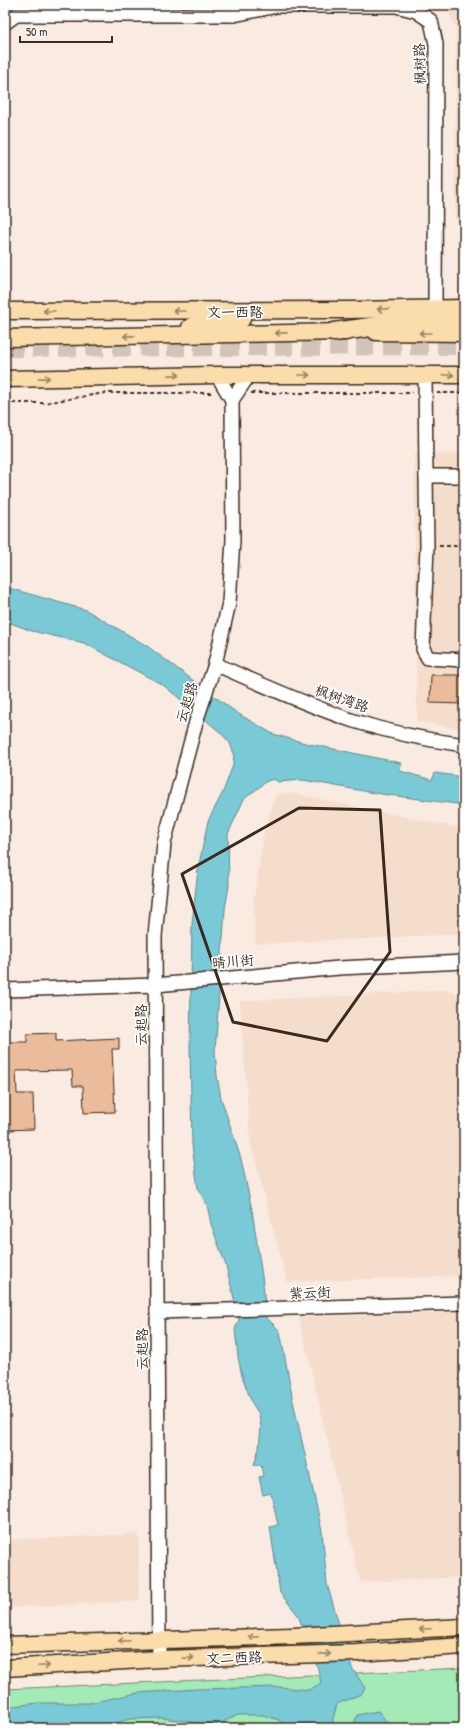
<svg xmlns="http://www.w3.org/2000/svg" width="469" height="1733" font-family="'Patrick Hand','LXGW WenKai TC',sans-serif">
<rect width="100%" height="100%" fill="#f9ebe1"/>
<filter id="ink" filterUnits="userSpaceOnUse"><feTurbulence type="fractalNoise" baseFrequency=".025" numOctaves="2"/><feDisplacementMap in="SourceGraphic" scale="8" xChannelSelector="R" yChannelSelector="G"/><feConvolveMatrix kernelMatrix="1 2 1 2 8 2 1 2 1" color-interpolation-filters="sRGB"/></filter>
<g filter="url(#ink)">
<!-- built -->
<g fill="#f5ddcc">
<path d="M445 5H464V219H455L456 28Z"/>
<path d="M414 453 464 454V730L417 721Z"/>
<path d="M291 793 464 829V934L255 944 254 899 265 828 276 795Z"/>
<path d="M448 990 458 996 464 1109V1276L287 1282 250 1140 240 1001Z"/>
<path d="M464 1312V1577L360 1582 299 1317Z"/>
<path d="M139 1534V1601L5 1608V1540Z"/>
</g>
<!-- green -->
<path fill="#a4eab6" stroke="#708a6a" d="M464 1668V1728H5V1689Z"/>
<!-- water -->
<g fill="#7ac9d7" stroke="#61898d">
<path d="M5 587 86 610 147 646 237 713 273 734 305 743 401 763 400 771 432 780 435 773 464 777V805L374 793 303 780 278 782 274 779 267 781 244 799 228 834 229 886 225 909 215 1052 217 1076 221 1098 241 1159 252 1210 263 1283 266 1317 280 1331 293 1401 322 1531 327 1584 352 1668 365 1688 361 1694 337 1704 333 1719V1728H285L279 1720 263 1715H238L216 1725 162 1718 130 1719 96 1728H5V1707L39 1703H89L138 1693 197 1689 280 1687 309 1690 321 1683 318 1669 298 1615 280 1593 270 1527 278 1525 271 1493 263 1495 259 1477 263 1476 261 1465H254L259 1448 261 1427 259 1414 252 1403 242 1376 238 1357 235 1329 239 1320 233 1294 226 1266 211 1224 207 1205 198 1189 192 1145 190 1049 192 924 198 869 208 821 223 792 233 765 234 754 230 743 220 732 163 685 84 643 32 631 5 621Z"/>
<path d="M378 1711 392 1728H353L357 1715Z"/>
</g>
<!-- building -->
<g fill="#ebbc9b" stroke="#3b2a1e">
<path d="M431 675H464V704L430 703Z"/>
<path d="M56 1033V1041L119 1038V1049H112L115 1112 84 1113 83 1086H73L72 1070 16 1071 17 1094H33L34 1129 5 1130V1042H27V1034Z"/>
</g>
<g fill="none" stroke-linecap="round" stroke-linejoin="round">
<!-- highway-tunnel -->
<path stroke="#d3c4ba" stroke-width="18" stroke-dasharray="18 9" stroke-linecap="butt" d="M5 348 464 346"/>
<!-- minor casing -->
<g stroke="#3b2a1e" stroke-width="16">
<g id="minor">
<path d="M234 15 277 6H396L416 11 431 21 436 44 435 308"/>
<path d="M5 23 16 15H234V5"/>
<path d="M425 375 426 476"/>
<path d="M232 400 249 375"/>
<path d="M464 476H426L427 546 423 649 428 658 464 660"/>
<path d="M215 664C261 684 306 705 354 721 389 732 427 740 464 745"/>
<path d="M5 990 156 985 339 968 464 962"/>
<path d="M157 1312 464 1303"/>
<path d="M159 1659 155 936 164 843 196 722 215 664 229 603 233 540 232 400 217 375"/>
</g>
</g>
<!-- major casing -->
<g stroke="#3b2a1e" stroke-width="19">
<g id="major">
<path d="M5 311 348 310 464 308"/>
<path d="M190 327 196 325 242 319"/>
<path d="M376 332 464 333"/>
<path d="M5 338 346 332"/>
<path d="M5 379 217 375H464"/>
<path d="M5 1645 293 1636 464 1627"/>
<path d="M5 1668 159 1659 356 1653 464 1646"/>
</g>
</g>
<!-- highway casing -->
<g stroke="#3b2a1e" stroke-width="21">
<path id="highway" d="M334 332 422 320 464 319"/>
</g>
<!-- path -->
<g stroke="#3b2a1e" stroke-width="2" stroke-dasharray="4 3" stroke-linecap="butt">
<path d="M251 393H413"/>
<path d="M437 393H464"/>
<path d="M5 403H44L105 393H213"/>
<path d="M439 546H464"/>
</g>
<!-- minor -->
<use href="#minor" stroke="#fff" stroke-width="13"/>
<!-- major -->
<use href="#major" stroke="#faddab" stroke-width="16"/>
<!-- highway -->
<use href="#highway" stroke="#faddab" stroke-width="18"/>
</g>
<!-- one-way arrows -->
<defs><path id="oneway-shaft" d="M-6 0H5M1.5-3L5.5 0L1.5 3" fill="none" stroke-width="1.6" stroke-linecap="round" stroke-linejoin="round"/></defs>
<g stroke="#9a8464">
<use href="#oneway-shaft" transform="translate(383 309) rotate(178)"/>
<use href="#oneway-shaft" transform="translate(49 311) rotate(180)"/>
<use href="#oneway-shaft" transform="translate(179 311) rotate(180)"/>
<use href="#oneway-shaft" transform="translate(281 333) rotate(179)"/>
<use href="#oneway-shaft" transform="translate(425 333) rotate(-180)"/>
<use href="#oneway-shaft" transform="translate(129 336) rotate(179)"/>
<use href="#oneway-shaft" transform="translate(174 375) rotate(-1)"/>
<use href="#oneway-shaft" transform="translate(304 375)"/>
<use href="#oneway-shaft" transform="translate(448 375)"/>
<use href="#oneway-shaft" transform="translate(44 378) rotate(-1)"/>
<use href="#oneway-shaft" transform="translate(425 1629) rotate(177)"/>
<use href="#oneway-shaft" transform="translate(254 1637) rotate(178)"/>
<use href="#oneway-shaft" transform="translate(124 1641) rotate(178)"/>
<use href="#oneway-shaft" transform="translate(325 1654) rotate(-2)"/>
<use href="#oneway-shaft" transform="translate(188 1658) rotate(-2)"/>
<use href="#oneway-shaft" transform="translate(44 1666) rotate(-3)"/>
</g>
</g>
<!-- marked area -->
<path fill="none" stroke="#3b2a1e" stroke-width="3" stroke-linejoin="round" d="M299 808 380 810 390 952 327 1041 233 1022 182 874Z"/>
<g text-anchor="middle" dominant-baseline="central" stroke-width="3.5" stroke-linejoin="round" paint-order="stroke">
<!-- street labels -->
<g font-size="14" fill="#3b2a1e" stroke="#fff">
<text transform="translate(419 64) rotate(-92)">枫树路</text>
<text x="235" y="311">文一西路</text>
<text transform="translate(342 698) rotate(19)">枫树湾路</text>
<text transform="translate(186 702) rotate(-73)">云起路</text>
<text transform="translate(233 961) rotate(-5)">晴川街</text>
<text transform="translate(140 1025) rotate(-90)">云起路</text>
<text transform="translate(310 1292) rotate(-2)">紫云街</text>
<text transform="translate(141 1349) rotate(-90)">云起路</text>
<text transform="translate(234 1657) rotate(-2)">文二西路</text>
</g>
</g>
<!-- margin -->
<rect width="469" height="1733" fill="none" stroke="#fff" stroke-width="20"/>
<rect x="10" y="10" width="449" height="1713" fill="none" stroke="#3b2a1e" stroke-width="1.5" filter="url(#ink)"/>
<!-- scale -->
<path d="M20 36v6h92v-6" fill="none" stroke="#3b2a1e" stroke-width="2"/>
<text x="26" y="36" font-size="12" fill="#3b2a1e" stroke="#ffffff" stroke-width="3" paint-order="stroke">50 m</text>
</svg>
